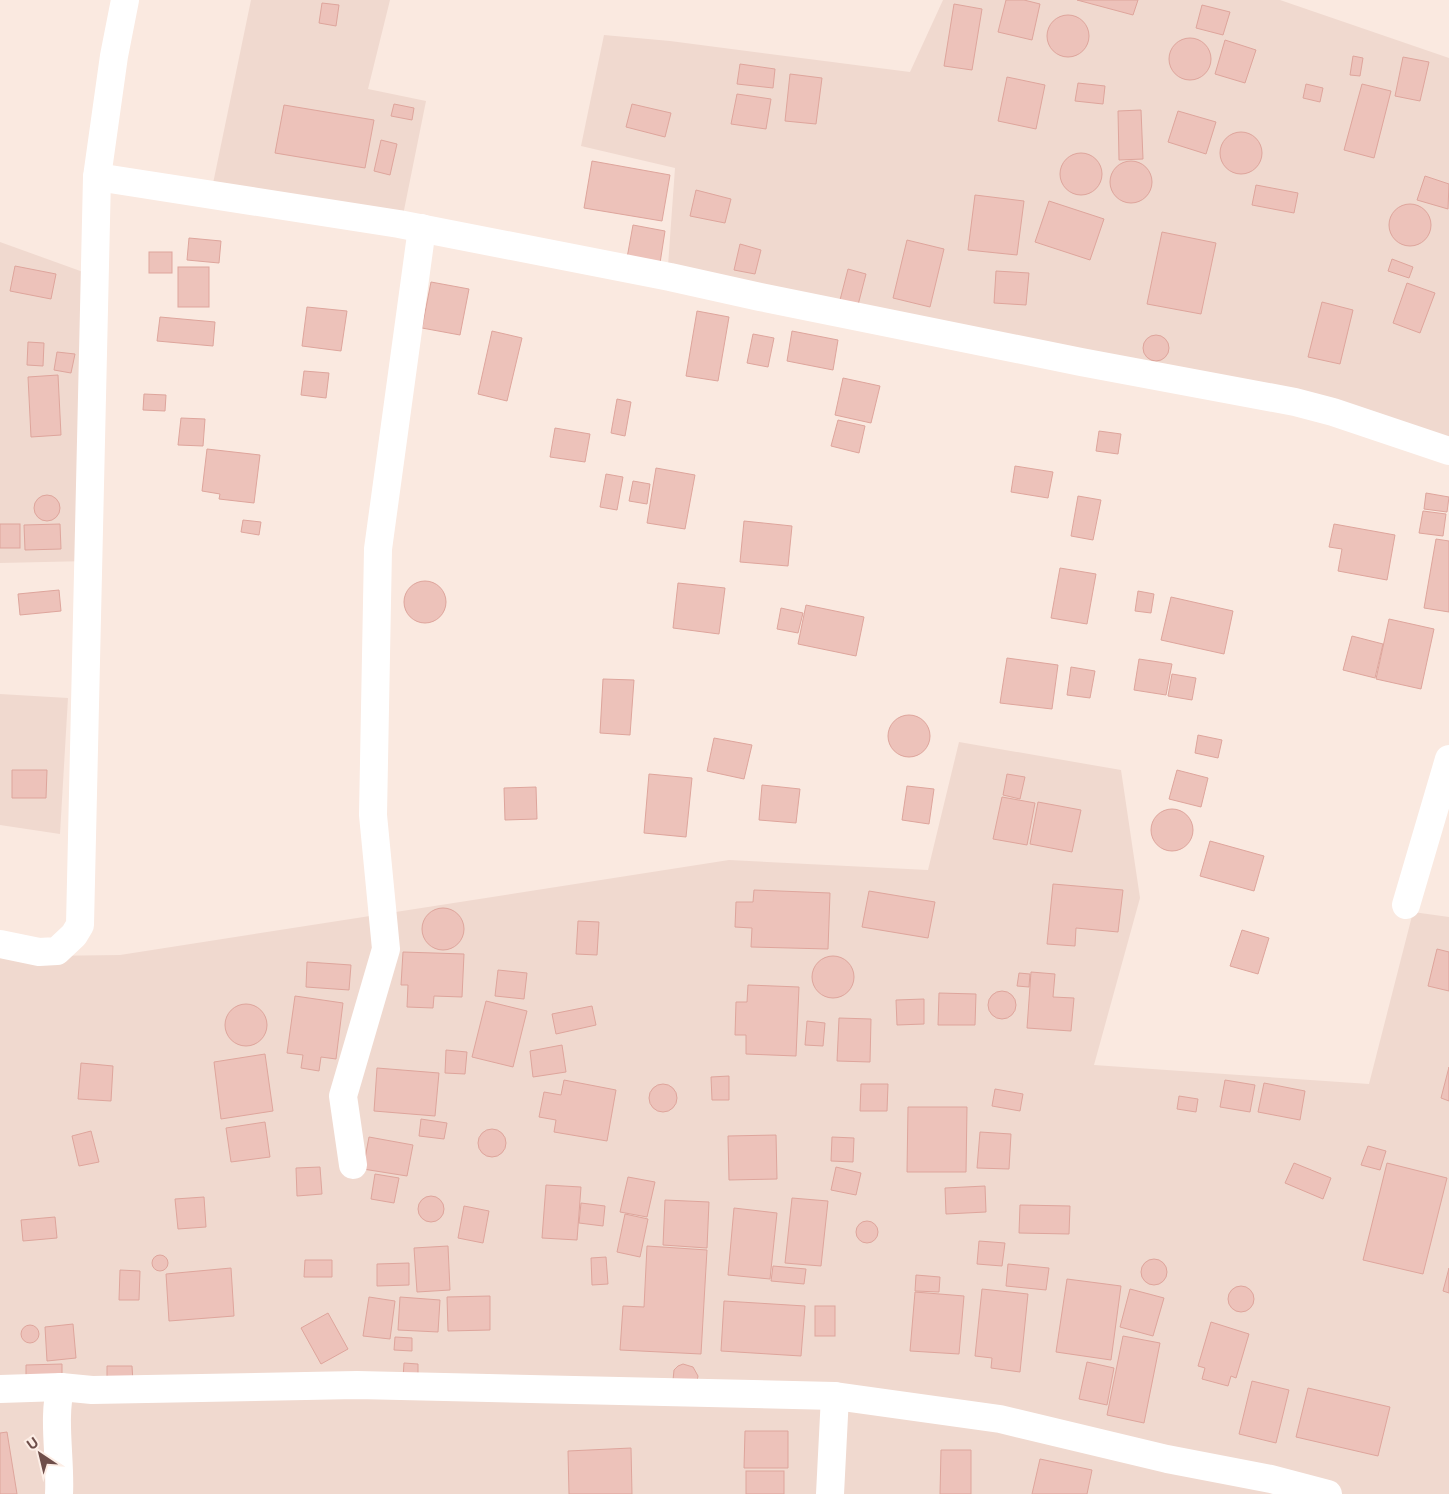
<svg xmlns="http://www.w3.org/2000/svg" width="1449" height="1494" font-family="Inter,sans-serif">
<rect width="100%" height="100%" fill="#fae9e0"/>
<!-- residential -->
<g fill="#f0d9cf">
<path d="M251 0H390L368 89 426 101 400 230 210 198Z"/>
<path d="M943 0H1280L1449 58V453L1292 405 667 280 675 168 581 146 604 35 670 41 910 72Z"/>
<path d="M0 242 97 277 89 561 0 563Z"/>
<path d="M0 694 68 698 60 834 0 825Z"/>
<path d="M959 742 1121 770 1140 898 1094 1065 1369 1084 1413 912 1449 917V1494H0V947L42 956 120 955 729 860 928 870Z"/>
</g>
<!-- building -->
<g fill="#edc2ba" stroke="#dea59c">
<path d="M1006 0H1024L1040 4 1032 40 998 32Z"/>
<path d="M1077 0H1138L1133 15Z"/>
<path d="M322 3 339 5 336 26 319 23Z"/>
<path d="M954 4 982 9 972 70 944 66Z"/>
<path d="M1202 5 1230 12 1223 35 1196 28Z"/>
<circle cx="1068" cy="36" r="21"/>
<circle cx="1190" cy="59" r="21"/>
<path d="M1225 40 1256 50 1245 83 1215 74Z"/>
<path d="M1353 56 1363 58 1360 76 1350 75Z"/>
<path d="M1403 57 1429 62 1420 101 1395 96Z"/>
<path d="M740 64 775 69 773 88 737 84Z"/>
<path d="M790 74 822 78 816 124 785 121Z"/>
<path d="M1007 77 1045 85 1036 129 998 121Z"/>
<path d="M1078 83 1105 86 1103 104 1075 101Z"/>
<path d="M1306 84 1323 88 1320 102 1303 98Z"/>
<path d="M1362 84 1391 91 1374 158 1344 150Z"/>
<path d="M737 94 771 99 766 129 731 124Z"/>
<path d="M394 104 414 108 412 120 391 116Z"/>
<path d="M632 104 671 113 665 137 626 127Z"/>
<path d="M284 105 374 120 365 168 275 153Z"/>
<path d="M1141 110 1143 159 1119 160 1118 111Z"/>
<path d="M1178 111 1216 122 1206 154 1168 142Z"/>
<circle cx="1241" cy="153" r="21"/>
<path d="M381 140 397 144 390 175 374 171Z"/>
<circle cx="1081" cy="174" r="21"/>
<circle cx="1131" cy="182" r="21"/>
<path d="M592 161 670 175 662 221 584 208Z"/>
<path d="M1425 176 1449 184 1448 209 1417 200Z"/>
<path d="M1256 185 1298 193 1294 213 1252 205Z"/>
<path d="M696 190 731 199 725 223 690 216Z"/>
<path d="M975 195 1024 201 1017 255 968 250Z"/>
<path d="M1049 201 1104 219 1090 260 1035 242Z"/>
<circle cx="1410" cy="225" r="21"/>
<path d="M633 225 665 231 660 263 627 258Z"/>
<path d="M1162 232 1216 243 1201 314 1147 304Z"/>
<path d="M189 238 221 241 219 263 187 260Z"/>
<path d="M907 240 944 249 930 307 893 298Z"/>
<path d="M740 244 761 250 755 274 734 270Z"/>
<rect x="149" y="252" width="23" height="21"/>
<path d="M1392 259 1413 267 1409 278 1388 271Z"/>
<path d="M15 266 56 274 51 299 10 291Z"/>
<rect x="178" y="267" width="31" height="40"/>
<path d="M848 269 866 274 858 305 840 300Z"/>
<path d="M996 271 1029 273 1026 305 994 303Z"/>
<path d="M431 282 469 289 460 335 422 328Z"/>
<path d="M1407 283 1435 293 1420 333 1393 323Z"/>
<path d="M1322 302 1353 310 1340 364 1308 357Z"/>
<path d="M307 307 347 311 341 351 302 346Z"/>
<path d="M697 311 729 317 718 381 686 376Z"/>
<path d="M160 317 215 322 213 346 157 341Z"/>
<path d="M492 331 522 338 507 401 478 394Z"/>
<path d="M792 331 838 340 833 370 787 361Z"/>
<path d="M753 334 774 338 768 367 747 363Z"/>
<circle cx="1156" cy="348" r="13"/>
<path d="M28 342 44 343 43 366 27 365Z"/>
<path d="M57 352 75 354 71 373 54 370Z"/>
<path d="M304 371 329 373 326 398 301 395Z"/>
<path d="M58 375 61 435 31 437 28 377Z"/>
<path d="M843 378 880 386 871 423 835 415Z"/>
<path d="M144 394 166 395 165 411 143 410Z"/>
<path d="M617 399 631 402 625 436 611 433Z"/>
<path d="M181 418 205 419 203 446 178 445Z"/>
<path d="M838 420 865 426 859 453 831 446Z"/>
<path d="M555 428 590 434 585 462 550 457Z"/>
<path d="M1099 431 1121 434 1118 454 1096 451Z"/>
<path d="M207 449 260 455 254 503 219 499 220 494 202 491Z"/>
<path d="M1015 466 1053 472 1048 498 1011 492Z"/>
<path d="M656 468 695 475 685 529 647 523Z"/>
<path d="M606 474 623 477 617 510 600 507Z"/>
<path d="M633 481 650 484 647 504 629 501Z"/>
<path d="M1426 493 1449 497 1447 512 1424 509Z"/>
<circle cx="47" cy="508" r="13"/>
<path d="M1078 496 1101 500 1093 540 1071 536Z"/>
<path d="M1423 511 1446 514 1443 536 1419 533Z"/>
<path d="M243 520 261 522 259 535 241 532Z"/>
<path d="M744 521 792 526 788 566 740 562Z"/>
<rect x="0" y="524" width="20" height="24"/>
<path d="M60 524 61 549 25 550 24 525Z"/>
<path d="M1334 524 1395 535 1387 580 1338 571 1342 549 1329 547Z"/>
<path d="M1436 539 1449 541V612L1424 608Z"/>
<path d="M1060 568 1096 574 1087 624 1051 618Z"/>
<circle cx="425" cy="602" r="21"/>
<path d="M678 583 725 588 719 634 673 628Z"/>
<path d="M59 590 61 611 20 615 18 594Z"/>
<path d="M1138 591 1154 594 1151 613 1135 611Z"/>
<path d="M1171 597 1233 611 1224 654 1161 640Z"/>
<path d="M806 605 864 617 856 656 798 644Z"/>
<path d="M781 608 803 613 798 633 777 629Z"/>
<path d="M1389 619 1434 629 1421 689 1376 679Z"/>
<path d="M1352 636 1383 644 1375 678 1343 670Z"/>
<path d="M1007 658 1058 665 1052 709 1000 703Z"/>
<path d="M1139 659 1172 664 1166 695 1134 690Z"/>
<path d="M1071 667 1095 671 1090 698 1067 695Z"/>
<path d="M1172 674 1196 678 1192 700 1168 696Z"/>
<path d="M603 679 634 680 630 735 600 733Z"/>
<circle cx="909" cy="736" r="21"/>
<path d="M1198 735 1222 740 1218 758 1195 753Z"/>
<path d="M714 738 752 745 744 779 707 771Z"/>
<path d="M12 770H47L46 798H12Z"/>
<path d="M1177 770 1208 778 1201 807 1169 799Z"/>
<path d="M649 774 692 778 686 837 644 833Z"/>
<path d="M1007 774 1025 777 1020 799 1003 795Z"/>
<path d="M762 785 800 789 796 823 759 820Z"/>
<path d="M907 786 934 789 929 824 902 820Z"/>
<path d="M536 787 537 819 505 820 504 788Z"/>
<path d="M1002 797 1035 803 1027 845 993 839Z"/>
<path d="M1038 802 1081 810 1072 852 1030 844Z"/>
<circle cx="1172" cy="830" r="21"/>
<path d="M1210 841 1264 856 1254 891 1200 876Z"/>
<path d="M1053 884 1123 890 1118 932 1076 928 1075 946 1047 944Z"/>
<path d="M754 890 830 893 828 949 751 947 752 928 735 927 736 902H753Z"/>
<path d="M869 891 935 902 928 938 862 927Z"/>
<circle cx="443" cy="929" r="21"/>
<path d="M578 921 599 922 597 955 576 954Z"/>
<path d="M1242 930 1269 938 1258 974 1230 966Z"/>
<path d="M1437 949 1449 952V991L1428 986Z"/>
<path d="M403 952 464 954 462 997 434 996 433 1008 407 1007 408 985H401Z"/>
<circle cx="833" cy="977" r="21"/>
<path d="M307 962 351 965 349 990 306 987Z"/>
<path d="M498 970 527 973 524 999 495 996Z"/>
<path d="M1031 972 1055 974 1053 997 1074 998 1071 1031 1027 1028Z"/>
<path d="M1019 973 1030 974 1029 987 1017 986Z"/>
<path d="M748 985 799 987 796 1056 746 1054V1035H735L736 1002H747Z"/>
<circle cx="1002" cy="1005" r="14"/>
<path d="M939 993 976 994 975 1025H938Z"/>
<path d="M295 996 343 1003 336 1059 321 1057 319 1071 301 1068 303 1055 287 1053Z"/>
<path d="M924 999V1024L897 1025 896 1000Z"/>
<path d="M486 1001 527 1011 513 1067 472 1057Z"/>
<circle cx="246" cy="1025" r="21"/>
<path d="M592 1006 596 1025 556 1034 552 1014Z"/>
<path d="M839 1018 871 1019 870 1062 837 1061Z"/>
<path d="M807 1021 825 1023 823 1046 805 1045Z"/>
<path d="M562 1045 566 1072 533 1077 530 1051Z"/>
<path d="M446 1050 467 1052 465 1074 445 1073Z"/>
<path d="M265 1054 273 1111 221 1119 214 1062Z"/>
<path d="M81 1063 113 1066 111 1101 78 1099Z"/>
<path d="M1449 1067V1101L1441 1098Z"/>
<path d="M377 1068 439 1073 435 1116 374 1111Z"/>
<path d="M729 1076V1100H712L711 1077Z"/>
<path d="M564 1080 616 1090 607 1141 554 1132 556 1120 539 1117 544 1092 561 1095Z"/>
<path d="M1225 1080 1255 1085 1250 1112 1220 1107Z"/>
<path d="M1264 1083 1305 1091 1300 1120 1258 1112Z"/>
<circle cx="663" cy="1098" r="14"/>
<path d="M861 1084H888L887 1111H860Z"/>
<path d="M995 1089 1023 1094 1020 1111 992 1106Z"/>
<path d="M1179 1096 1198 1099 1196 1112 1177 1109Z"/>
<path d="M908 1107H967L966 1172H907Z"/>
<path d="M421 1119 447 1123 444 1139 419 1136Z"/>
<path d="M265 1122 270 1157 231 1162 226 1128Z"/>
<circle cx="492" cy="1143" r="14"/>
<path d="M91 1131 99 1162 79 1166 72 1136Z"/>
<path d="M980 1132 1011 1134 1009 1169 977 1168Z"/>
<path d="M776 1135 777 1179 729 1180 728 1136Z"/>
<path d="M369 1137 413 1145 407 1176 363 1169Z"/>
<path d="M832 1137 854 1138 853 1162 831 1161Z"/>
<path d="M1368 1146 1386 1151 1380 1170 1361 1165Z"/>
<path d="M1294 1163 1331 1178 1323 1199 1285 1183Z"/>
<path d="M1387 1163 1447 1178 1423 1274 1363 1260Z"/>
<path d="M320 1167 322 1194 297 1196 296 1168Z"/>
<path d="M836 1167 861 1173 856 1195 831 1190Z"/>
<path d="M375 1174 399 1178 394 1203 371 1199Z"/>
<path d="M628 1177 655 1182 647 1217 620 1212Z"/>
<path d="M546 1185 581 1187 577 1240 542 1238Z"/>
<path d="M985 1186 986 1212 946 1214 945 1188Z"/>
<circle cx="431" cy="1209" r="13"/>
<path d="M204 1197 206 1227 178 1229 175 1199Z"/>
<path d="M792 1198 828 1201 821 1266 785 1263Z"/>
<path d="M665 1200 709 1202 707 1248 663 1245Z"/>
<path d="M581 1203 605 1206 603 1226 579 1223Z"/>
<path d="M1020 1205 1070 1206 1069 1234 1019 1233Z"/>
<path d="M464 1206 489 1211 483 1243 458 1238Z"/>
<path d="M734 1208 777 1213 770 1279 728 1275Z"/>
<path d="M625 1214 648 1219 640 1257 617 1252Z"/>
<path d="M55 1217 57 1238 23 1241 21 1220Z"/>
<circle cx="867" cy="1232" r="11"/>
<path d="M979 1241 1005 1243 1002 1266 977 1264Z"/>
<path d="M448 1246 450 1290 417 1292 414 1248Z"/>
<path d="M647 1246 707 1250 701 1354 620 1350 623 1306 644 1307Z"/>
<circle cx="160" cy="1263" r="8"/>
<path d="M606 1257 608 1284 592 1285 591 1258Z"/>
<circle cx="1154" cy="1272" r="13"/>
<path d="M305 1260H332V1277H304Z"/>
<path d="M409 1263V1285L377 1286V1264Z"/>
<path d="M1008 1264 1049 1268 1046 1290 1006 1286Z"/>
<path d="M773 1266 806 1269 804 1284 771 1281Z"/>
<path d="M231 1268 234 1316 169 1321 166 1274Z"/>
<path d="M1449 1268V1293L1443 1291Z"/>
<path d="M120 1270 140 1271 139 1300H119Z"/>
<path d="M916 1275 940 1277 939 1292 915 1291Z"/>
<path d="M1067 1279 1121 1286 1111 1360 1056 1352Z"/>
<circle cx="1241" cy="1299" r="13"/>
<path d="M982 1289 1028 1294 1020 1372 991 1368 992 1358 975 1356Z"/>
<path d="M1130 1289 1164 1298 1153 1336 1120 1327Z"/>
<path d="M915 1292 964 1296 959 1354 910 1351Z"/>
<path d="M490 1296V1330L448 1331 447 1297Z"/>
<path d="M369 1297 395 1301 390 1339 363 1336Z"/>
<path d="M400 1297 440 1300 438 1332 398 1330Z"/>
<path d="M724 1301 805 1306 801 1356 721 1351Z"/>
<rect x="815" y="1306" width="20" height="30"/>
<path d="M328 1313 348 1349 321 1364 301 1328Z"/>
<path d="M1211 1322 1249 1334 1236 1378 1231 1376 1228 1386 1202 1379 1205 1368 1198 1366Z"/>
<path d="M73 1324 76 1358 47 1361 45 1327Z"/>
<circle cx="30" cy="1334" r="9"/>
<path d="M1123 1336 1160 1343 1144 1423 1107 1415Z"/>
<path d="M395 1337 412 1338V1351L394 1350Z"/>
<path d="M1087 1362 1114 1368 1107 1405 1079 1399Z"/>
<path d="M404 1363 418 1364V1379L403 1378Z"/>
<path d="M62 1364V1379H26V1365Z"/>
<path d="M683 1364 693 1367 698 1376 697 1381 673 1380 674 1370 678 1366Z"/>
<path d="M107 1366H132L133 1382H107Z"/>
<path d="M1252 1381 1289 1390 1276 1443 1239 1434Z"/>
<path d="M1308 1388 1390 1407 1378 1456 1296 1437Z"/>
<path d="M745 1431H788V1468H744Z"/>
<path d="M7 1432 17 1494H0V1433Z"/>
<path d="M631 1448 632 1494H569L568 1451Z"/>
<path d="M941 1450H971V1494H940Z"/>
<path d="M1040 1459 1092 1470 1087 1494H1032Z"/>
<rect x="746" y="1471" width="38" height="23"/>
</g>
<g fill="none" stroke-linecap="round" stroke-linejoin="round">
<!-- minor -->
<g stroke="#fff" stroke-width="28">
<path d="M97 177 399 224 670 277 760 297 1081 362 1295 402 1333 412 1449 451"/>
<path d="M1406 905 1449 759"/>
<path d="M0 944 39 952 57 951 74 935 80 925 97 177 114 56 125 0"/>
<path d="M353 1165 343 1096 386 949 373 815 378 549 422 228"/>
<path d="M0 1389 61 1387"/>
<path d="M59 1494C61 1462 52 1415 61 1387L92 1390 357 1385 835 1396 1000 1419 1167 1459 1271 1479 1328 1494"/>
<path d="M830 1494 835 1396"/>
</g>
</g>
<!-- north arrow -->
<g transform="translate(40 1454) rotate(325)" stroke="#fdeee6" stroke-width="4" paint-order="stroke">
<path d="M0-4L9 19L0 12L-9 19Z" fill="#6e4e4a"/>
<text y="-8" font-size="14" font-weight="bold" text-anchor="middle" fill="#6e4e4a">U</text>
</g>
</svg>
